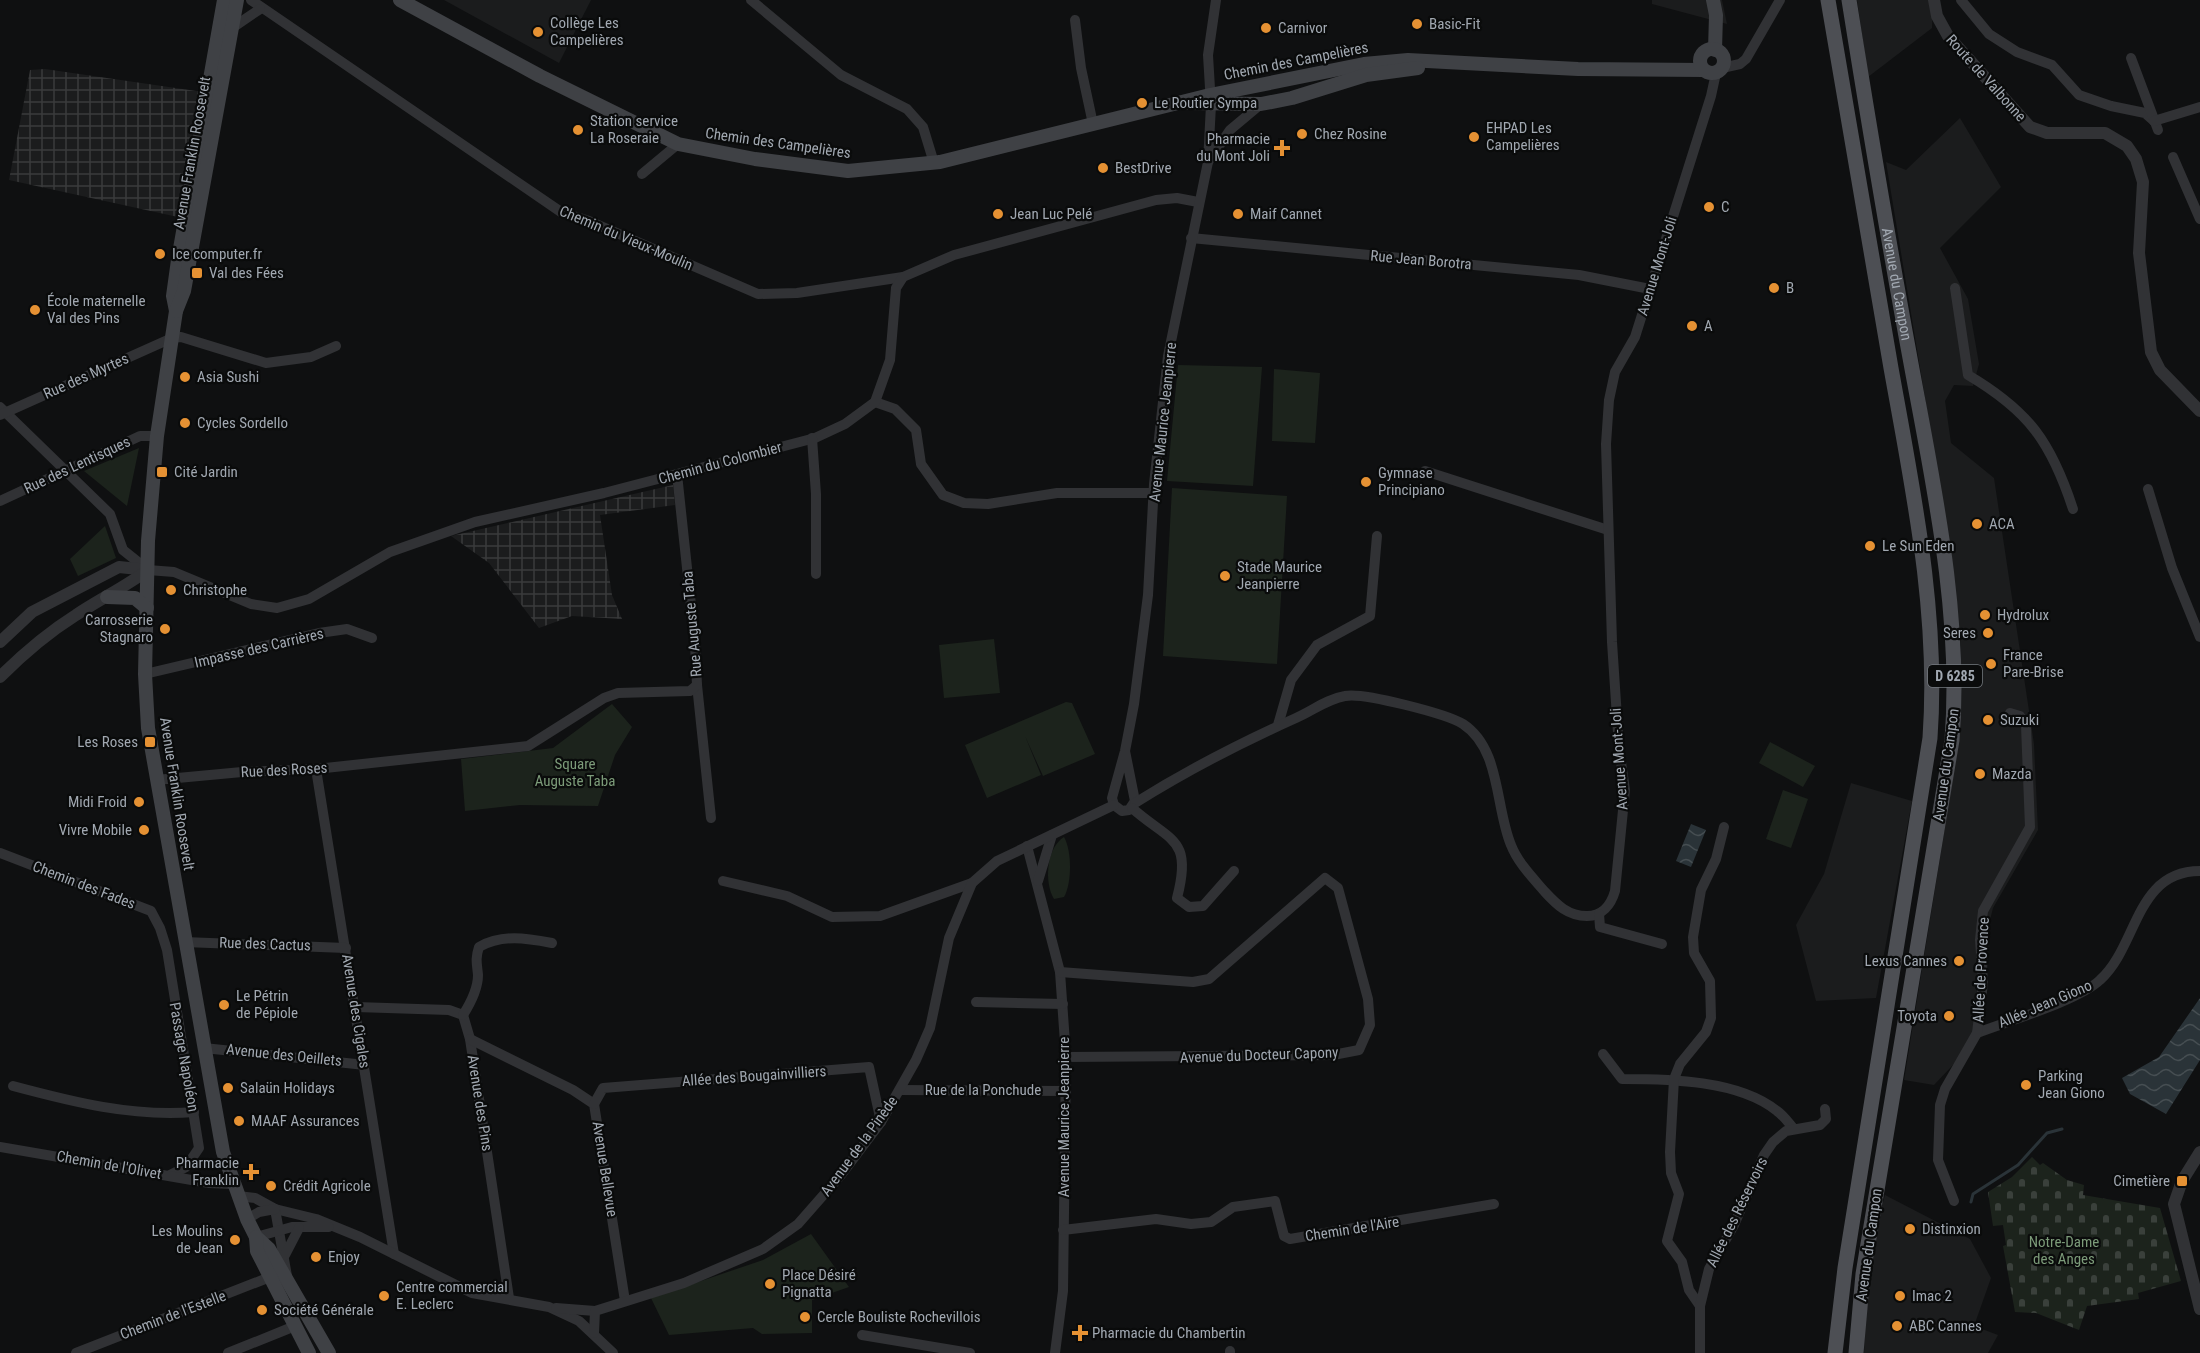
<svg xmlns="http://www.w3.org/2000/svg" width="2200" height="1353" font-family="'Roboto Condensed',sans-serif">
<defs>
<pattern id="industrial-grid" width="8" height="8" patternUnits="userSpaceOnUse" patternTransform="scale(1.5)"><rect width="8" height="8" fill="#1b1c1d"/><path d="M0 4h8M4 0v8" fill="none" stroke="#393a3b"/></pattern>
<pattern id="cemetery-stones" width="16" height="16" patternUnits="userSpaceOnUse" patternTransform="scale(1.5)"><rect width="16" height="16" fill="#1c231c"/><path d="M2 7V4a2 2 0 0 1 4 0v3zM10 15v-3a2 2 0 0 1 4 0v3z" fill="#3a403b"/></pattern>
<pattern id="water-waves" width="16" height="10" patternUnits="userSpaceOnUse" patternTransform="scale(1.5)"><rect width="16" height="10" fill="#2a3338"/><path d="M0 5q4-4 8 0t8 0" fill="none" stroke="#464e52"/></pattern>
</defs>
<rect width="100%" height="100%" fill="#0f1011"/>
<!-- built -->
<g fill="#1b1c1d">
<path d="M444 0H591L559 63Z"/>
<path d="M1652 0H1722L1727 24 1652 4Z"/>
<path d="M1857 0H1933L1932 28 1868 77Z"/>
<path d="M1960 118 2001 187 1940 248 1968 299 1979 364 1973 386 1954 385 1945 401 1951 443 1994 478 2034 744 2038 830 1993 908 1990 920 1985 1016 1970 1047 1934 1085 1904 1080 1958 747 1961 645 1925 398 1886 162 1906 170Z"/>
<path d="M1851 783 1912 801 1876 998 1816 1001 1796 925 1824 874Z"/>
<path d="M1885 1195 1970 1239 1991 1278 1974 1326 1998 1335 1988 1353H1864L1865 1324 1878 1221Z"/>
</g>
<!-- industrial -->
<g fill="url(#industrial-grid)">
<path d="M45 69 203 92 178 217 9 180 30 70Z"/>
<path d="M673 485 675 505 600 515 612 595 622 619 572 616 539 628 489 563 451 536Z"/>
</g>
<!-- cemetery -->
<path fill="url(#cemetery-stones)" d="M2032 1157 2040 1165 2043 1163 2067 1180 2084 1185 2083 1195 2160 1208 2181 1281 2138 1293 2139 1299 2087 1306 2079 1330 2036 1313 2015 1312 2003 1246 2006 1245 2003 1225 1993 1226 1988 1192 2012 1177Z"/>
<!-- park -->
<g fill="#1c231c">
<path d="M1178 365 1262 367 1253 486 1167 481Z"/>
<path d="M1274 369 1320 373 1315 443 1272 441Z"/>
<path d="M139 448 127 506 84 471Z"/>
<path d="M1172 488 1287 496 1277 664 1163 656Z"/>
<path d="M105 526 116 558 78 576 70 559Z"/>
<path d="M994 639 1000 693 944 698 939 645Z"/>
<path d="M1066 702 1072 703 1095 754 1043 776 1025 736 1041 775 987 798 965 745Z"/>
<path d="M612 704 632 727 615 755 598 806 520 805 465 811 461 759 553 748Z"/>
<path d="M1770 742 1815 766 1803 787 1759 763Z"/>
<path d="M1783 790 1808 799 1791 848 1766 839Z"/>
<path d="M1064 837C1072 851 1072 883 1064 897L1054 899C1044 883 1046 848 1064 837Z"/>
<path d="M811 1234 849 1287 812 1300V1333L762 1334 753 1328 669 1335 651 1298 763 1260Z"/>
</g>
<!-- water -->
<g fill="url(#water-waves)">
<path d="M1691 824 1706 830 1691 867 1676 861Z"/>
<path d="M2200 998V1060L2166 1114 2130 1094 2122 1078 2159 1057Z"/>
</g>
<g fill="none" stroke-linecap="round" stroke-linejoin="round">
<!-- stream -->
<path stroke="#2a3338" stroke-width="3" d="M1971 1202 1973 1194 2018 1165 2047 1133 2062 1129"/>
<!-- minor -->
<g stroke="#313235" stroke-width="10">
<path d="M251 0 561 212 589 221 758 294 797 293 903 277"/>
<path d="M751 0 841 75 907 109 923 127 934 163"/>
<path d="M1961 0 1989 34 2017 52 2052 65 2079 95 2111 106 2145 113 2154 121"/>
<path d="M1075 20 1081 68 1093 124"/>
<path d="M228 27 232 28 260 9"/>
<path d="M2131 58 2158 130"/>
<path d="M1722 68 1740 64 1746 59 1780 0"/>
<path d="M2154 121 2200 107"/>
<path d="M2173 157 2200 219"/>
<path d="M1208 162 1230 130 1261 104"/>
<path d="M642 174 678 144"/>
<path d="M1191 238 1579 275 1650 289"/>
<path d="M1955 288 1968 375C2029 411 2051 442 2073 509"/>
<path d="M875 402 895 409 916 430 921 464 943 495 964 503 988 504 1057 493H1153"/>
<path d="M0 407 110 514 123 550 148 570 174 572 251 604 277 608 309 599 390 552 475 522 604 493 815 438 845 424 875 402 890 360 896 288 903 277 954 255 1156 200 1177 198 1198 202"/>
<path d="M0 415 172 338 181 337 266 363 311 357 336 346"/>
<path d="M812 438 816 494V574"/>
<path d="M1425 471 1608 530"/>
<path d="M2148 489 2172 568 2200 637"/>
<path d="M0 501 140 436H157"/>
<path d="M145 674 319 633 347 629 372 638"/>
<path d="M697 685 711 818"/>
<path d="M1278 725 1291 680 1317 645 1370 616 1377 536"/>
<path d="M1125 751 1135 801 1129 810 1122 811 1114 805 1112 798 1125 751 1134 704 1148 595 1154 484 1168 356 1208 162 1211 105 1208 55 1216 0"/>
<path d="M316 769 394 1254"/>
<path d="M156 780 242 772 316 769 528 746 604 698 618 693 690 691 697 685 695 643 677 474"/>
<path d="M1135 803C1186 771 1240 743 1296 718 1312 711 1327 699 1345 696 1363 692 1447 714 1463 724 1501 749 1495 807 1511 845 1518 863 1533 878 1545 892 1557 905 1568 916 1587 916 1602 916 1611 905 1615 891L1625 790 1619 748 1612 642 1606 444 1609 400 1615 372 1635 337 1711 96 1716 73"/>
<path d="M1132 808C1170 842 1193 837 1177 898L1189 907 1203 906 1234 871"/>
<path d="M1027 846 1060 972 1066 1057 1063 1291 1055 1353"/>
<path d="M0 853 151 911 160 928 167 950 199 1148 186 1167 170 1175"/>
<path d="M723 881 787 896 832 917 880 916 972 883"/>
<path d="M1038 881 1052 835"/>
<path d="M1599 914 1600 927 1662 944"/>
<path d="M184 942 346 948"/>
<path d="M1060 972 1193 982 1209 979 1325 878 1338 888 1368 999 1370 1025 1359 1050 1333 1055 1066 1057"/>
<path d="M976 1002 1063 1004"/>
<path d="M356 1007 449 1010 463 1015 470 1039 509 1298"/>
<path d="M463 1015C470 1004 478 988 478 975 477 964 475 959 479 947 502 934 526 938 552 943"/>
<path d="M1977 1033C2008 1021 2078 1001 2100 980 2138 946 2135 871 2200 871"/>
<path d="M470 1039 573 1090 594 1104 625 1301"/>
<path d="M204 1048 365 1065"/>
<path d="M1603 1054 1622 1079C1669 1079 1739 1080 1777 1111 1783 1115 1788 1122 1793 1128"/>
<path d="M13 1086C73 1102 132 1117 194 1112"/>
<path d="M900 1090 1066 1091"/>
<path d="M594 1104 603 1088 869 1067 881 1122"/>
<path d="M0 1147 209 1183 233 1184"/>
<path d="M238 1196 255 1198 275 1209 316 1219 360 1237 472 1293 549 1307 579 1321 613 1353"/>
<path d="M1954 1201 1938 1160 1940 1105 1945 1089 1977 1033 1983 983 1980 940 1983 911 2030 827 2026 726 2020 716 2010 713"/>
<path d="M275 1209 287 1276"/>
<path d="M247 1219 259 1212 275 1209"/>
<path d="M1063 1230 1156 1219 1191 1224 1211 1222 1233 1207 1275 1201 1284 1236 1290 1239 1494 1204"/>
<path d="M256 1237 292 1227H329"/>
<path d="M285 1255 299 1228"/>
<path d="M1700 1306 1689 1290 1682 1262 1667 1241 1679 1194 1671 1173 1670 1152 1674 1079 1680 1064 1706 1032 1711 1018 1710 981 1694 953 1693 937 1701 890 1716 859 1724 827"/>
<path d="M556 1308 595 1311"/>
<path d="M594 1333 595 1311 684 1283 763 1249 798 1224 841 1175 881 1122 916 1060 930 1028 949 938 972 883 997 861 1114 805"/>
<path d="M862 1335 970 1353"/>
<path d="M1230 1351V1353"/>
<path d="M76 1353 270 1277"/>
<path d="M228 1353 295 1326"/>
<path d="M1700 1353V1306L1709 1269 1734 1225 1764 1155 1773 1142 1786 1131 1820 1125 1826 1119 1825 1109"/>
</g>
<!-- tertiary -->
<g stroke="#313235" stroke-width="12">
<path d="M1934 0 1937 16 1948 36 2030 127 2047 133H2105L2127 146 2136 159 2143 182 2139 253 2151 352 2160 370 2200 411"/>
<path d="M0 642 32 612 119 567 148 570"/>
<path d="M0 677C23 654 49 632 76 615 100 599 125 587 148 570"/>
<path d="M2200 1152 2182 1181 2174 1204 2200 1309"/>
</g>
<!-- secondary -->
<g stroke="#3f4145" stroke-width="14">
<path d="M224 0 178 260 173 296 176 311 157 436 148 541 145 674 148 728 223 1152 247 1219 256 1237 269 1249 329 1353"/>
<path d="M400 0 540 76 678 144 755 159 848 171 940 162 1210 95 1364 64 1408 60 1578 69 1703 70"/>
<path d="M1713 0 1716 15 1715 50"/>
<circle cx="1712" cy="61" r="12"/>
<path d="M1190 103 1261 104 1292 98 1366 75 1418 68"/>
<path d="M176 311 184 291 237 0"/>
<path d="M107 597 135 598 147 608"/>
<path d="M256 1237 257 1251 309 1353"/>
</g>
<!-- primary -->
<g stroke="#4d4f54" stroke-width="15">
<path d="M1828 0C1849 123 1870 245 1891 368 1913 491 1939 613 1930 738L1845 1268 1835 1353"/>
<path id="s1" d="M1849 0C1868 119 1888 239 1910 358 1933 484 1962 612 1952 740L1863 1274 1856 1353"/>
</g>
</g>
<!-- markers -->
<g fill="#e59133" stroke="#0a0b0b" stroke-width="2">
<circle cx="1417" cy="24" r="6"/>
<circle cx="1266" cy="28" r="6"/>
<circle cx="538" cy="32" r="6"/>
<circle cx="1142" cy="103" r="6"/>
<circle cx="578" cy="130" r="6"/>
<circle cx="1302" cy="134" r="6"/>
<circle cx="1474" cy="137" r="6"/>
<path d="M1279 139h6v6h6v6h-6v6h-6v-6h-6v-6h6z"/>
<circle cx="1103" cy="168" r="6"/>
<circle cx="1709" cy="207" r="6"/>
<circle cx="998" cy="214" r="6"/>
<circle cx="1238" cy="214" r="6"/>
<circle cx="160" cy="254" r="6"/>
<rect x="191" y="267" width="12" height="12" rx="3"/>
<circle cx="1774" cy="288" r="6"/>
<circle cx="35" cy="310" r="6"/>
<circle cx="1692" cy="326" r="6"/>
<circle cx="185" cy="377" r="6"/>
<circle cx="185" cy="423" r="6"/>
<rect x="156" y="466" width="12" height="12" rx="3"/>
<circle cx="1366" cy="482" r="6"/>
<circle cx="1977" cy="524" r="6"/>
<circle cx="1870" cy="546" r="6"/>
<circle cx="1225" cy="576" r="6"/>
<circle cx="171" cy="590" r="6"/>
<circle cx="1985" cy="615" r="6"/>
<circle cx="165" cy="629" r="6"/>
<circle cx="1988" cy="633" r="6"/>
<circle cx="1991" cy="664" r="6"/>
<circle cx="1988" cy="720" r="6"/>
<rect x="144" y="736" width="12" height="12" rx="3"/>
<circle cx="1980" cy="774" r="6"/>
<circle cx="139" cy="802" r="6"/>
<circle cx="144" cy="830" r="6"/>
<circle cx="1959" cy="961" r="6"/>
<circle cx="224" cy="1005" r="6"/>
<circle cx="1949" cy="1016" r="6"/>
<circle cx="2026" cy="1085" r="6"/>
<circle cx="228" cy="1088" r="6"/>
<circle cx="239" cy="1121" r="6"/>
<path d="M248 1163h6v6h6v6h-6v6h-6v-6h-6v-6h6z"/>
<rect x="2176" y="1175" width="12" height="12" rx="3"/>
<circle cx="271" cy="1186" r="6"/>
<circle cx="1910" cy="1229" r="6"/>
<circle cx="235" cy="1240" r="6"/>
<circle cx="316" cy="1257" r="6"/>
<circle cx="770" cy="1284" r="6"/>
<circle cx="384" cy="1296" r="6"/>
<circle cx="1900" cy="1296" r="6"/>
<circle cx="262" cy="1310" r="6"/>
<circle cx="805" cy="1317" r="6"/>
<circle cx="1897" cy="1326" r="6"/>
<path d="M1077 1324h6v6h6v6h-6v6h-6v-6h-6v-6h6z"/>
</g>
<g text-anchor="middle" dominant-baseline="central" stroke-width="4.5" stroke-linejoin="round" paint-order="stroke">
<!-- shield labels -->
<rect fill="#0a0b0b" stroke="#74797f" stroke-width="1.5" x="1928" y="665" width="54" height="22" rx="4.5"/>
<g font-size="14" font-weight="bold" fill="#a1a8b1">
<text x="1955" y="676">D 6285</text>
</g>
<!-- poi labels -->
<g font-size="15" fill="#a1a8b1" stroke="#0a0b0b" text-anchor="start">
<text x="550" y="23">Collège Les<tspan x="550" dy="17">Campelières</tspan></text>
<text x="1429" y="24">Basic-Fit</text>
<text x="1278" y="28">Carnivor</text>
<text x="1154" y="103">Le Routier Sympa</text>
<text x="590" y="121">Station service<tspan x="590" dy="17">La Roseraie</tspan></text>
<text x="1486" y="128">EHPAD Les<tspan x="1486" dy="17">Campelières</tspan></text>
<text x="1314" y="134">Chez Rosine</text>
<text x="1270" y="139" text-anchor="end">Pharmacie<tspan x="1270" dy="17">du Mont Joli</tspan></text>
<text x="1115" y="168">BestDrive</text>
<text x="1721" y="207">C</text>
<text x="1010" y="214">Jean Luc Pelé</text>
<text x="1250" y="214">Maif Cannet</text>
<text x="172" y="254">Ice computer.fr</text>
<text x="209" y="273">Val des Fées</text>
<text x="1786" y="288">B</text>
<text x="47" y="301">École maternelle<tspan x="47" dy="17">Val des Pins</tspan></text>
<text x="1704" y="326">A</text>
<text x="197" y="377">Asia Sushi</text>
<text x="197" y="423">Cycles Sordello</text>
<text x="174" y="472">Cité Jardin</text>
<text x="1378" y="473">Gymnase<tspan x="1378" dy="17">Principiano</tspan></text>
<text x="1989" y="524">ACA</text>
<text x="1882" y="546">Le Sun Eden</text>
<text x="1237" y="567">Stade Maurice<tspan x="1237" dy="17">Jeanpierre</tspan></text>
<text x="183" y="590">Christophe</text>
<text x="1997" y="615">Hydrolux</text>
<text x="153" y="620" text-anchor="end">Carrosserie<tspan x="153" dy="17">Stagnaro</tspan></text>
<text x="1976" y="633" text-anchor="end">Seres</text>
<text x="2003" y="655">France<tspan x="2003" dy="17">Pare-Brise</tspan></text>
<text x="2000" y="720">Suzuki</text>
<text x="138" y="742" text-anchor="end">Les Roses</text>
<text x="1992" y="774">Mazda</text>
<text x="127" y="802" text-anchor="end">Midi Froid</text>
<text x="132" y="830" text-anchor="end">Vivre Mobile</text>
<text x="1947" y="961" text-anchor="end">Lexus Cannes</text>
<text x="236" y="996">Le Pétrin<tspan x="236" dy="17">de Pépiole</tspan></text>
<text x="1937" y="1016" text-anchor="end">Toyota</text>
<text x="2038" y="1076">Parking<tspan x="2038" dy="17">Jean Giono</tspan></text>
<text x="240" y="1088">Salaün Holidays</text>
<text x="251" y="1121">MAAF Assurances</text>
<text x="239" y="1163" text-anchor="end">Pharmacie<tspan x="239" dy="17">Franklin</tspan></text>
<text x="2170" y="1181" text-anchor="end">Cimetière</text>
<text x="283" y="1186">Crédit Agricole</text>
<text x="1922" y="1229">Distinxion</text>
<text x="223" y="1231" text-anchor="end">Les Moulins<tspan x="223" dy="17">de Jean</tspan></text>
<text x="328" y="1257">Enjoy</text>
<text x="782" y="1275">Place Désiré<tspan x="782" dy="17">Pignatta</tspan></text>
<text x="396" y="1287">Centre commercial<tspan x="396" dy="17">E. Leclerc</tspan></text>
<text x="1912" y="1296">Imac 2</text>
<text x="274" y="1310">Société Générale</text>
<text x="817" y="1317">Cercle Bouliste Rochevillois</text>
<text x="1909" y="1326">ABC Cannes</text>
<text x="1092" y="1333">Pharmacie du Chambertin</text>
</g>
<!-- street labels -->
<g font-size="15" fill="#a1a8b1" stroke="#0a0b0b">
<text transform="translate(1296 61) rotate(-11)">Chemin des Campelières</text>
<text transform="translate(1986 78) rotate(48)">Route de Valbonne</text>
<text transform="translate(778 143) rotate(8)">Chemin des Campelières</text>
<text transform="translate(192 153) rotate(-80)">Avenue Franklin Roosevelt</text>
<text transform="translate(626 238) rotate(23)">Chemin du Vieux-Moulin</text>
<text transform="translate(1421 260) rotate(5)">Rue Jean Borotra</text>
<text transform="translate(1657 266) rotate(-73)">Avenue Mont-Joli</text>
<text stroke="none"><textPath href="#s1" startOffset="288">Avenue du Campon</textPath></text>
<text transform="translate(86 376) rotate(-24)">Rue des Myrtes</text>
<text transform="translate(1163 422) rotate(-84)">Avenue Maurice Jeanpierre</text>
<text transform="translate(720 463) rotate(-15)">Chemin du Colombier</text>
<text transform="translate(77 465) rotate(-25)">Rue des Lentisques</text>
<text transform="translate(692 624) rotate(-95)">Rue Auguste Taba</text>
<text transform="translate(259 648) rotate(-13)">Impasse des Carrières</text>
<text transform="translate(1619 759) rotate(-94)">Avenue Mont-Joli</text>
<text transform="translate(1946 765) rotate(-82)">Avenue du Campon</text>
<text transform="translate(284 770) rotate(-3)">Rue des Roses</text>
<text transform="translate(177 794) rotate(81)">Avenue Franklin Roosevelt</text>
<text transform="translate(84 885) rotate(21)">Chemin des Fades</text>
<text transform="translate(265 944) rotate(2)">Rue des Cactus</text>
<text transform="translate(1981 970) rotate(-87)">Allée de Provence</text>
<text transform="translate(2045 1004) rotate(-23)">Allée Jean Giono</text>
<text transform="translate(356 1011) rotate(81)">Avenue des Cigales</text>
<text transform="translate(284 1055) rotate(6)">Avenue des Oeillets</text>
<text transform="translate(1259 1055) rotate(-2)">Avenue du Docteur Capony</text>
<text transform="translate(184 1057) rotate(80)">Passage Napoléon</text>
<text transform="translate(754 1076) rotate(-4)">Allée des Bougainvilliers</text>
<text x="983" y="1090">Rue de la Ponchude</text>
<text transform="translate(480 1103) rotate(81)">Avenue des Pins</text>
<text transform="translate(1064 1117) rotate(-90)">Avenue Maurice Jeanpierre</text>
<text transform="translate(859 1146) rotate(-54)">Avenue de la Pinède</text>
<text transform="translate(109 1165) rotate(10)">Chemin de l'Olivet</text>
<text transform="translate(605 1169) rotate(81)">Avenue Bellevue</text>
<text transform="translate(1737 1212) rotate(-64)">Allée des Réservoirs</text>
<text transform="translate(1352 1229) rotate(-9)">Chemin de l'Aire</text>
<text transform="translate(1869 1245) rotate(-82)">Avenue du Campon</text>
<text transform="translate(173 1315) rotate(-21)">Chemin de l'Estelle</text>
</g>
<!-- park labels -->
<g font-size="15" fill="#7c9b79" stroke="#0a0b0b">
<text x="575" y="764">Square<tspan x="575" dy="17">Auguste Taba</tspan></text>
<text x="2064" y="1242">Notre-Dame<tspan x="2064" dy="17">des Anges</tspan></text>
</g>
</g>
</svg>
